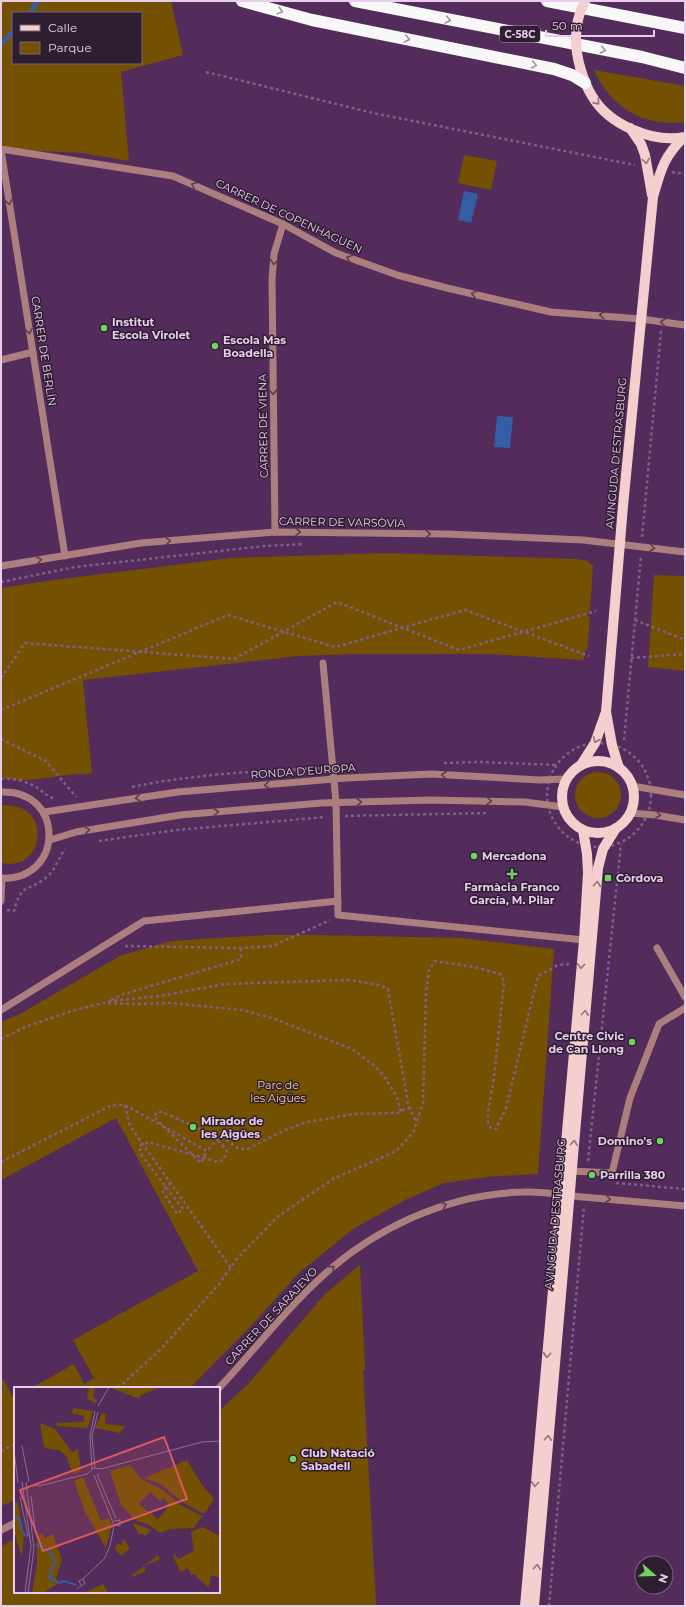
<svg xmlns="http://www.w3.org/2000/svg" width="686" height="1607" font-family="Montserrat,sans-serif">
<rect width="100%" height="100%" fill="#532c5b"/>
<!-- green -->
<g fill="#735100" fill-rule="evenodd">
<path d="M1 1H171L183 55 121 72 129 161 82 153 1 149ZM13 13H141V63H13Z"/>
<path d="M594 70 685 86V122C643 127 611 108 594 70Z"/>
<path d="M464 155 497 161 491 190 458 183Z"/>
<path d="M385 553 576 559 587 561 593 566 590 610 589 611H590L588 612V617L590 616 587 651 585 650 584 660 490 654H358L298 656 83 680 92 774C62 772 30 786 1 777V588L54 580 231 558Z"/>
<path d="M654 575 685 576V671L648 667Z"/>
<circle cx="598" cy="795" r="23"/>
<path d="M5 805C54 805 44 873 1 863V806Z"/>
<path d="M265 935H315L461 938 554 949 538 1174 486 1177 444 1183 405 1200 353 1229 299 1273 249 1328 190 1388H31L74 1364 84 1384 94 1378 73 1340 198 1271 116 1118 1 1180V1022L20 1014 120 956 171 941Z"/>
<path d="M360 1265 365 1369 363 1370 376 1606H1V1546L15 1539V1592H219V1411L249 1383 325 1294Z"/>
<path d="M3 1379 15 1401V1500L1 1506V1380Z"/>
</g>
<!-- water -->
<g fill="#355da5">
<path d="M464 191 478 194 471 223 458 220Z"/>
<path d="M497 416 513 417 510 448 494 447Z"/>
</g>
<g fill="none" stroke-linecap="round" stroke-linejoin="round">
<!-- stream -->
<g stroke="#355da5" stroke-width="4.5">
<path d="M30 13 38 1"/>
<path d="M1 44 13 31"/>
</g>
<!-- path -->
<g stroke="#805e87" stroke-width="2.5" stroke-dasharray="3 3" stroke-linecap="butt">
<path d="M206 72 373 113 635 165"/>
<path d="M672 172 685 174"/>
<path d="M642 537 661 331"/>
<path d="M1 582 75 567 265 546 304 544"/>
<path d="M635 620 685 640"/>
<path d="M631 658 685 654"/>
<path d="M1 678 25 643 234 659 337 602 459 650 596 611"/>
<path d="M1 710 228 615 335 647 465 610 589 656"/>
<path d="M1 739 46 761 76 797"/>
<path d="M624 740 641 556"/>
<circle cx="599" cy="795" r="52"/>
<path d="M444 763 480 762 556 765"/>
<path d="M1 779C12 778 27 781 36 787 43 791 47 797 55 799"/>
<path d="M132 787C194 774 260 771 324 768"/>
<path d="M345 816 488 813"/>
<path d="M99 841 176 830 326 817"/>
<path d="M7 910 14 911C22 880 29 893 48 876 56 868 59 857 65 849"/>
<path d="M125 946 241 948 273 946 330 920"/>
<path d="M111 1000 124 994 241 959V948"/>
<path d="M108 1003 129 1004 171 1003 241 1010 272 1018 352 1049 375 1066 384 1076 397 1097 401 1112"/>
<path d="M1 1039 25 1027 75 1010 111 1001 160 996 225 984 350 980 379 985 388 989 408 1103 416 1122"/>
<path d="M125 1105 130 1126 231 1268"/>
<path d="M588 1161 621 844"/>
<path d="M1 1162 112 1105H125L207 1151 219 1137 225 1139 239 1149H248L285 1130 308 1122 353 1114 398 1113 407 1108 410 1109"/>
<path d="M171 1183 162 1190 177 1214 183 1209"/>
<path d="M616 1183 685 1189"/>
<path d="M118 1388 160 1350 219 1284 236 1260 277 1217 333 1179 396 1151 413 1133 423 1103 426 993 429 970 435 961 474 967 500 974 504 981 494 1077 488 1113V1124L492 1129H496L506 1108 538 976 558 965 571 964"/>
<path d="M1 1451 15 1444"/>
<path d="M549 1606 584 1206"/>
</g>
<!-- minor -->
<g stroke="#ac7f7e" stroke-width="7">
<path d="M1 149 173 176 283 224 336 253 397 275 447 288 551 312 641 319 685 325"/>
<path d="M1 150 65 556"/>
<path d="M1 360 33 352"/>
<path d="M275 532 272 279 274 254 283 224"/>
<path d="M1 566 141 543 275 532 447 534 583 540 685 552"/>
<path d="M323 663 336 802 338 915 584 940"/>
<path d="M632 786 685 795"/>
<path d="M1 792C66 789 64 882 1 878"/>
<path d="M44 812 178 792 346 778 431 774 540 780 566 779"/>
<path d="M630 813 655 815 685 820"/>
<path d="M50 840 76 832 180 815 321 803 431 800 525 802 563 807"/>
<path d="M1 901 2 878"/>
<path d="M657 948 685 997"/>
<path d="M1 1010 144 921 338 901"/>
<path d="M571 1171 612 1173 630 1098 659 1024 685 1008"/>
<path d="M219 1388C251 1354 280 1316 315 1283 370 1230 445 1194 523 1192 542 1191 563 1195 583 1197 617 1200 651 1203 685 1206"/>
<path d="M1 1530 15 1523"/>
</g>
<!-- major -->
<g stroke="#f4cfcd" stroke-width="10">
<path d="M580 67C583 77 586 87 592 96 609 125 652 143 685 137"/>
<path d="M630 128 641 144 645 155 652 195"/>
<circle cx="598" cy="797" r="36"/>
<path d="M581 765 595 743 606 712"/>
<path d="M619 768 612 745 606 712 623 506 653 197C661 170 663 158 683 138"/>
<path d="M525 1606 584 940 588 873 587 854 583 830"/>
<path d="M534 1606 598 868 603 849 616 828"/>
</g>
<!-- highway -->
<g stroke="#f8f8f8" stroke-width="12">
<path d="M242 1 312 20 554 69 572 75 585 83"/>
<path d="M355 1 642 57 685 68"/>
<path d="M547 1 685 28"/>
</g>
<!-- path-bridge -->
<path stroke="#805e87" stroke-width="2.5" stroke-dasharray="3 3" stroke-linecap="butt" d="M183 1209 142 1156 139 1146 148 1142 218 1162 224 1159 227 1152C219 1134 180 1121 162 1112H157L154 1117 201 1163 207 1151"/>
<!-- major-bridge -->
<path stroke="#f4cfcd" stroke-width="10" d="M580 67C574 45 574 22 585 1"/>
</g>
<!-- one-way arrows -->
<defs><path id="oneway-chevron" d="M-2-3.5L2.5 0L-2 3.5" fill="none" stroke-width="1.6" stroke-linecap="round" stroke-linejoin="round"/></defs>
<g stroke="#9e959f">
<use href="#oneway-chevron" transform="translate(280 11) rotate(15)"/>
<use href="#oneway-chevron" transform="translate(448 20) rotate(11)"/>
<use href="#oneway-chevron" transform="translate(407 39) rotate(11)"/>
<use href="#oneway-chevron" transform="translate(603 50) rotate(11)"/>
<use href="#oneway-chevron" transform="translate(534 65) rotate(12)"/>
</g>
<g stroke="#927680">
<use href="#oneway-chevron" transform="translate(597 102) rotate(48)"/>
<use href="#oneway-chevron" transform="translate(646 161) rotate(80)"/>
<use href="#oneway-chevron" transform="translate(596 740) rotate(113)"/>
<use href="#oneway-chevron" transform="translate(597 884) rotate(-85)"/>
<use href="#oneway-chevron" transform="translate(581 966) rotate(96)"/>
<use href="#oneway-chevron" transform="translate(585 1013) rotate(-85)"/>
<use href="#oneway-chevron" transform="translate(574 1143) rotate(-85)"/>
<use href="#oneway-chevron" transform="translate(547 1355) rotate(95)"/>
<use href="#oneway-chevron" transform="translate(548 1438) rotate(-85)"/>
<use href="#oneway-chevron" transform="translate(535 1484) rotate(95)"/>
<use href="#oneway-chevron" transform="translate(537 1567) rotate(-85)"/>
</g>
<g stroke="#5b3f4d">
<use href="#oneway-chevron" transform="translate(194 185) rotate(-157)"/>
<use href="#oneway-chevron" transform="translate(9 202) rotate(81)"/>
<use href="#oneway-chevron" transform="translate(349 258) rotate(-160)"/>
<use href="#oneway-chevron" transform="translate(274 262) rotate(94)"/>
<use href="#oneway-chevron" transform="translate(474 294) rotate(-167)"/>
<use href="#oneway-chevron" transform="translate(602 315) rotate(-175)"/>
<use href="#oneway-chevron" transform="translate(663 322) rotate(-173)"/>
<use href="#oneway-chevron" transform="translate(29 331) rotate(81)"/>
<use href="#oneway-chevron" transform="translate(273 392) rotate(89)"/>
<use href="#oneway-chevron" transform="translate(298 532) rotate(1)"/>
<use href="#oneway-chevron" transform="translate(428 534) rotate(1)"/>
<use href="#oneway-chevron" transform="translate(168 541) rotate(-5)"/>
<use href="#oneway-chevron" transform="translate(652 548) rotate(7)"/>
<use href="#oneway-chevron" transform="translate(39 560) rotate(-9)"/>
<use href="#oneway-chevron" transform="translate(444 775) rotate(-177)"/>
<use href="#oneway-chevron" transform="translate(267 785) rotate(175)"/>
<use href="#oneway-chevron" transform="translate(138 798) rotate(172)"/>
<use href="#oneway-chevron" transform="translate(489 801) rotate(1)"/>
<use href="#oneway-chevron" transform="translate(359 802) rotate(-1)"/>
<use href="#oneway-chevron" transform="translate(216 812) rotate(-5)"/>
<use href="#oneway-chevron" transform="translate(658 815) rotate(7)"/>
<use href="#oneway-chevron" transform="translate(87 830) rotate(-9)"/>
<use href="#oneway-chevron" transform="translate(608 1199) rotate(5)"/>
<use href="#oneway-chevron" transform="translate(444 1205) rotate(-20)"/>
<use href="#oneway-chevron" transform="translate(332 1268) rotate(-42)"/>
</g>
<!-- markers -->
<g fill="#6fd360" stroke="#2f1d32" stroke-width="1.5">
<circle cx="104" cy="328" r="4"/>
<circle cx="215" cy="346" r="4"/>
<circle cx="474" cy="856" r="4"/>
<path d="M510 868h4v4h4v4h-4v4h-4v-4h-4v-4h4z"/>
<rect x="604" y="874" width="8" height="8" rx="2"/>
<circle cx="632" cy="1042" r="4"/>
<circle cx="193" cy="1127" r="4"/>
<circle cx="660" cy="1141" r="4"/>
<circle cx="592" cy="1175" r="4"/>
<circle cx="293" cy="1459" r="4"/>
</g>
<g text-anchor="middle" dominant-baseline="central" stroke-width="3" stroke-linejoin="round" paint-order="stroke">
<!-- shield labels -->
<rect fill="#2f1d32" stroke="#b09ab4" stroke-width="1" x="500" y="26" width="40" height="16" rx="3"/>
<g font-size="10" font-weight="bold" fill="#e7cfeb">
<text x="520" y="34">C-58C</text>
</g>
<!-- street labels -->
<g font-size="11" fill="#e7cfeb" stroke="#2f1d32">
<text transform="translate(289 216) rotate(25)">CARRER DE COPENHAGUEN</text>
<text transform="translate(44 351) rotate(81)">CARRER DE BERLÍN</text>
<text transform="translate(263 426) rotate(-91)">CARRER DE VIENA</text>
<text transform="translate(616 453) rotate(-85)">AVINGUDA D'ESTRASBURG</text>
<text transform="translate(342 522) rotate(1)">CARRER DE VARSÒVIA</text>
<text transform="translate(303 771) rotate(-4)">RONDA D'EUROPA</text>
<text transform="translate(555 1214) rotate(-85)">AVINGUDA D'ESTRASBURG</text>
<text transform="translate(271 1316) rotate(-47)">CARRER DE SARAJEVO</text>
</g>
<!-- poi labels -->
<g font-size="11" font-weight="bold" fill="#e7cfeb" stroke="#2f1d32" text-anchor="start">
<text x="112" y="322">Institut<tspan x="112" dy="13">Escola Virolet</tspan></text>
<text x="223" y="340">Escola Mas<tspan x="223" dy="13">Boadella</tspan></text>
<text x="482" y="856">Mercadona</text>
<text x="616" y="878">Còrdova</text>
<text x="512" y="887" text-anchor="middle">Farmàcia Franco<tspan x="512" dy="13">García, M. Pilar</tspan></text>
<text x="624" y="1036" text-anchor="end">Centre Civic<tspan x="624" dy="13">de Can Llong</tspan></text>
<text x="201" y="1121">Mirador de<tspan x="201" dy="13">les Aigües</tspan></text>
<text x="652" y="1141" text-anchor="end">Domino's</text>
<text x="600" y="1175">Parrilla 380</text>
<text x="301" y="1453">Club Natació<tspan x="301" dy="13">Sabadell</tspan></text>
</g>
<!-- park labels -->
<g font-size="11" fill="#fad594" stroke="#2f1d32">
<text x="278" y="1085">Parc de<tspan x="278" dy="13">les Aigües</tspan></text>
</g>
</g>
<!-- overview -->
<g transform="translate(14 1387)">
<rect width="206" height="206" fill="#532c5b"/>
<path d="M75 0H81L79 10 83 13 82 16 73 12ZM95 0H146L126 9V12ZM59 21 79 24 74 41 42 39 43 36 70 35V29L58 26ZM88 26 92 27 91 37 111 39 106 46 81 41ZM26 36 41 42 58 65 64 62 67 84 59 87 52 69 45 63 30 61ZM173 73 188 98 200 112 190 127 170 116 148 98 130 91ZM116 78 127 92 149 103 167 118 188 129 180 141 156 142 146 146 135 138 121 133 107 118 96 84ZM136 105 146 114 149 111 154 116 152 119 154 121 144 132 125 117ZM69 90 87 134 95 131 98 138 92 161 71 125 60 94ZM0 115 4 116 10 147 8 171 0 144ZM118 136 126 138 137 143 131 149 128 146 126 148ZM188 140 206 149V191L197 188 195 201 180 187 177 188 174 181 166 185 159 169 161 167 164 172 180 164 177 145ZM28 146 31 151 39 147 48 173 42 191 45 196 29 206H18L23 176V149ZM109 151 116 161 107 169 101 162 103 157 108 158ZM144 168 146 172 130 179 132 184 115 191ZM89 197 94 206H76L74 204Z" fill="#735100" fill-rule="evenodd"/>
<path fill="none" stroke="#355da5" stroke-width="2" d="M0 128 6 134 8 144 13 150M22 157 35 164 41 174 35 191 45 196 50 194 62 198"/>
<path fill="none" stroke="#8e6d95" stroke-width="1" d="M84 19 95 0M8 59 15 95M0 64 4 96M81 81 78 49 84 25M78 82 76 49 81 24M83 87 102 132M80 88 100 138 106 139V133L100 134M8 95 17 159 11 206M12 95 20 162 14 206M19 98 25 99 73 87 80 81 87 82 188 55 206 54M17 109 21 141M6 110 14 149M69 192 90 172 96 159 100 139M63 202 71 196 69 192 65 194 67 198"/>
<path fill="#db5a62" fill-opacity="0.15" stroke="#db5a62" stroke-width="2" d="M150 50 173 112 29 164 6 103Z"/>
<rect width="206" height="206" fill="none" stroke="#e7cfeb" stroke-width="2"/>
</g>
<!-- border -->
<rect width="686" height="1607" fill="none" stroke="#e7cfeb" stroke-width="4"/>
<!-- legend -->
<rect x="12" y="12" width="130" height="52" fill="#2f1d32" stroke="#79647c"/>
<rect x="20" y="25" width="20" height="6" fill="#f4cfcd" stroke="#79647c"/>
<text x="48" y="32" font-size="12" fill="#e7cfeb">Calle</text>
<rect x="20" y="42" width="20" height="12" fill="#735100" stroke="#79647c"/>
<text x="48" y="52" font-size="12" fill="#e7cfeb">Parque</text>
<!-- north arrow -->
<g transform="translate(654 1575) rotate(110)"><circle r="19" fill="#2f1d32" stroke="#79647c"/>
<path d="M0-3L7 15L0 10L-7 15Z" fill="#6fd360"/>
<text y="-6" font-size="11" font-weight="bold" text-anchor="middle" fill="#e7cfeb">N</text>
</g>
<!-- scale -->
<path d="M546 30v6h108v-6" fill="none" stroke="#e7cfeb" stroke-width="2"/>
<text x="552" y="30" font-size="12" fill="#e7cfeb" stroke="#2f1d32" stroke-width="3" paint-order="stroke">50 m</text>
</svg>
